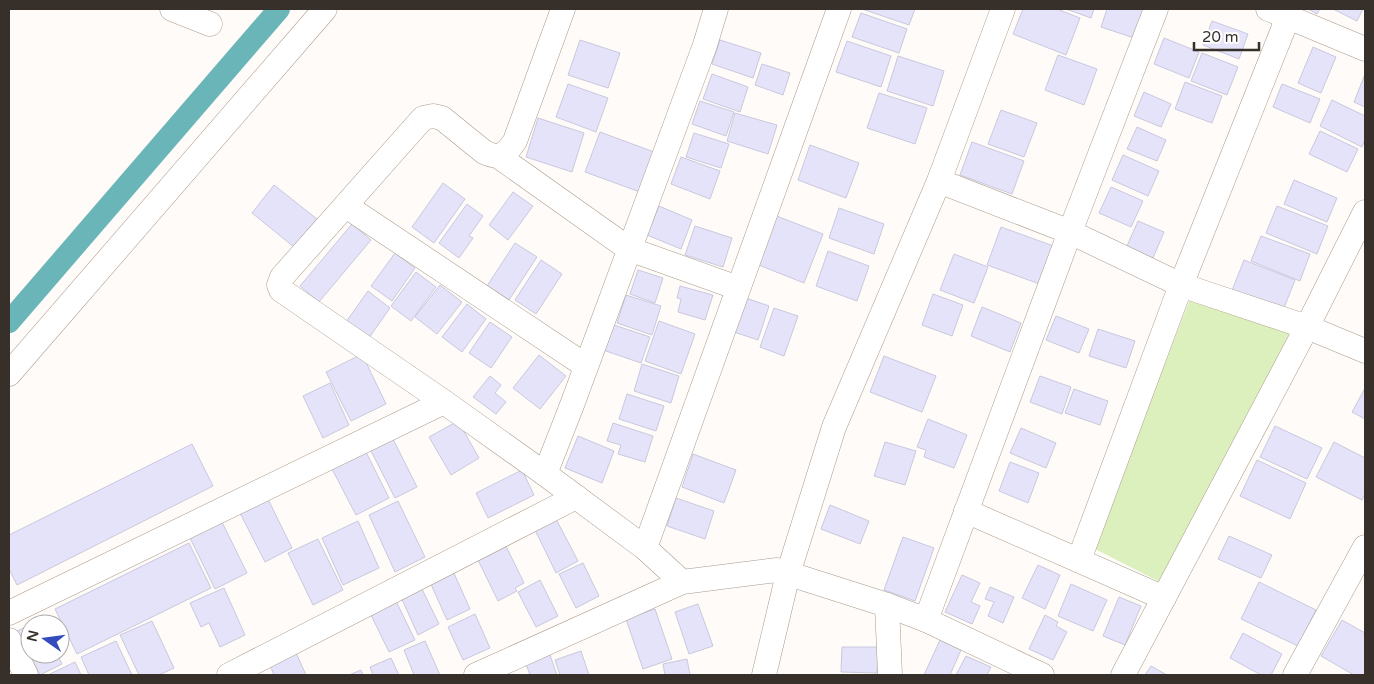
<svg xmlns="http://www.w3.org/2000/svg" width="1374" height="684" font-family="'Varela Round',sans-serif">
<rect width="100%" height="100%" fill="#fefbf8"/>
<!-- green -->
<path fill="#dbf0bc" d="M1190 299 1290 332 1166 585 1093 548Z"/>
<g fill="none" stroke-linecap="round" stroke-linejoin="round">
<!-- canal -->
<path stroke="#69b5b7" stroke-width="22" d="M9 322 279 9"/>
</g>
<!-- building -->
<g fill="#e5e3f9" stroke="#cac8dd">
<path d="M862 9H915L909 25Z"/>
<path d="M1023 9H1057L1080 18 1066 55 1013 34Z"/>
<path d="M1066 9H1094L1091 18Z"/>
<path d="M1107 9H1144L1134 38 1101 27Z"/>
<path d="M1308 9H1320L1317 14Z"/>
<path d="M1333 9H1363L1357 21Z"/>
<path d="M861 13 907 29 899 53 852 37Z"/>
<path d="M1212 21 1248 34 1239 59 1203 45Z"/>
<path d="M1164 38 1199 52 1189 78 1154 64Z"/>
<path d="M580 40 620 53 608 88 568 75Z"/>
<path d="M720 40 761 53 753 78 712 64Z"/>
<path d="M847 41 891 56 881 87 836 72Z"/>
<path d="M1313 47 1336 57 1321 93 1298 83Z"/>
<path d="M1202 53 1238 67 1227 95 1191 81Z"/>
<path d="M1058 55 1097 69 1084 105 1045 90Z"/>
<path d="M898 56 944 71 933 106 887 91Z"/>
<path d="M762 64 790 73 783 95 755 85Z"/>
<path d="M712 74 748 87 740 112 703 99Z"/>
<path d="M1365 74V107L1354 102Z"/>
<path d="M1185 82 1222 96 1212 123 1175 109Z"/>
<path d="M568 84 608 98 596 132 556 117Z"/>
<path d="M1282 84 1320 99 1310 123 1273 107Z"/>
<path d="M1144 92 1171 104 1161 127 1134 116Z"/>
<path d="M879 93 927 108 915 144 867 128Z"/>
<path d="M1332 100 1365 116V139L1362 147 1320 126Z"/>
<path d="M700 101 734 112 726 136 692 124Z"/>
<path d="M1001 110 1037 123 1024 157 988 144Z"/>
<path d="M735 113 777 125 768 154 727 141Z"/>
<path d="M538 118 584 133 572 172 526 157Z"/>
<path d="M1137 127 1166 140 1157 161 1127 149Z"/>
<path d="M1320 131 1358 149 1347 172 1309 154Z"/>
<path d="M600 132 654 152 640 192 585 172Z"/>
<path d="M694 133 729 144 721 168 686 157Z"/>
<path d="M972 142 1024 161 1012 194 960 175Z"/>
<path d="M810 145 859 163 846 198 798 180Z"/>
<path d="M1123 155 1159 171 1148 196 1112 180Z"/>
<path d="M681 157 720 171 710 199 671 184Z"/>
<path d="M1294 180 1337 198 1327 222 1284 204Z"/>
<path d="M443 183 465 199 434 243 412 227Z"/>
<path d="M274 185 317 219 294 247 252 213Z"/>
<path d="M1111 187 1143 201 1131 227 1099 213Z"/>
<path d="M513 192 533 206 508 240 489 225Z"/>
<path d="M467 204 483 216 469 236 473 238 459 258 439 243Z"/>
<path d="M659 206 692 220 681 249 647 235Z"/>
<path d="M1277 206 1328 226 1317 254 1266 233Z"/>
<path d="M839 208 884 224 874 254 829 238Z"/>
<path d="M769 213 823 234 804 283 751 262Z"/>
<path d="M1138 221 1164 232 1153 258 1127 246Z"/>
<path d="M352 224 371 240 319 302 300 286Z"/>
<path d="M695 226 732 238 723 267 685 255Z"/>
<path d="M1001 227 1059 248 1045 286 987 265Z"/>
<path d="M1261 236 1310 254 1300 281 1251 261Z"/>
<path d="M515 243 537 257 509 300 487 286Z"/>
<path d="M828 251 869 266 857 301 816 286Z"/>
<path d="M395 253 415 268 392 301 371 286Z"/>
<path d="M954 254 988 267 974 303 940 290Z"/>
<path d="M541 260 562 274 536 314 515 300Z"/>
<path d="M1244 260 1295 280 1282 313 1231 293Z"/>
<path d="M638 270 663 278 655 303 630 294Z"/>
<path d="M416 272 436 287 411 321 391 306Z"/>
<path d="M440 285 462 302 437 334 415 317Z"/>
<path d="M680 286 713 295 705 320 678 312 681 299 677 298Z"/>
<path d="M368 291 390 308 369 338 346 322Z"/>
<path d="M933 294 963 305 952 336 922 325Z"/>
<path d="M626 295 661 306 652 335 617 323Z"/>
<path d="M740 296 769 306 758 340 728 330Z"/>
<path d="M467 304 486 319 462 352 442 337Z"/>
<path d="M982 307 1021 323 1010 352 971 336Z"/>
<path d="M774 308 798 316 784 356 760 347Z"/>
<path d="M1056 316 1089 329 1079 353 1046 340Z"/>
<path d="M659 321 695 334 681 374 645 361Z"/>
<path d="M490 322 512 337 491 368 469 353Z"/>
<path d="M611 324 650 337 641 363 603 350Z"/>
<path d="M1098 329 1135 341 1126 368 1089 356Z"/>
<path d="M362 354 386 404 351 421 326 372Z"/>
<path d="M539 355 566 376 540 409 513 388Z"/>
<path d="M884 356 936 376 922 412 870 392Z"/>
<path d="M642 364 679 376 671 403 634 391Z"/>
<path d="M490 376 501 385 495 393 506 402 496 414 473 397Z"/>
<path d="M1040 376 1071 387 1062 414 1030 402Z"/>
<path d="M330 383 349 425 323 438 303 396Z"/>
<path d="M1365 388V419L1352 412Z"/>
<path d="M1074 389 1108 401 1100 425 1065 413Z"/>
<path d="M627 394 664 406 656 431 619 419Z"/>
<path d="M928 419 967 435 954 468 924 457 926 450 917 447Z"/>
<path d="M458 421 479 458 451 475 429 437Z"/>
<path d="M613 423 653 436 645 462 618 454 621 445 607 441Z"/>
<path d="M1275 426 1322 448 1307 479 1260 457Z"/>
<path d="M1021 428 1056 443 1046 468 1010 453Z"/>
<path d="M578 436 614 451 602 483 565 468Z"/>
<path d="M392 437 417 487 395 498 370 449Z"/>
<path d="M885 442 916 451 905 485 874 476Z"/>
<path d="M1334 442 1365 458V494L1362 500 1316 477Z"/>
<path d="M192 444 213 486 17 585 9 569V535Z"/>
<path d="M366 452 389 498 356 515 332 469Z"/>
<path d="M693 454 736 470 724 503 682 487Z"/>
<path d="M1257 460 1306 483 1290 519 1240 496Z"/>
<path d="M1010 462 1039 473 1028 503 999 491Z"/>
<path d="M522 470 534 495 488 518 476 493Z"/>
<path d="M267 497 292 548 265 562 239 511Z"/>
<path d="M676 498 714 511 705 539 667 526Z"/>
<path d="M398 501 425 557 395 572 369 515Z"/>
<path d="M830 505 869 521 860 544 821 529Z"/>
<path d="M556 519 578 561 556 573 535 530Z"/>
<path d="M358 521 379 568 343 585 322 538Z"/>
<path d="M222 522 247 573 215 589 190 538Z"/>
<path d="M1229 536 1272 555 1261 578 1218 559Z"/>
<path d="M903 537 934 548 915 601 884 590Z"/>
<path d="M318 539 343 590 313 605 288 553Z"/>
<path d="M189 543 211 588 77 654 55 609Z"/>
<path d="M505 544 524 583 515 588 517 591 498 601 477 558Z"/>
<path d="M583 563 599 596 576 608 559 574Z"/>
<path d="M1038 565 1060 575 1045 609 1022 598Z"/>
<path d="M453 571 470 609 447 620 430 582Z"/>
<path d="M962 575 980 583 971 602 980 606 972 624 945 612Z"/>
<path d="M540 580 558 616 536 627 518 592Z"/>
<path d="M1259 582 1316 610 1298 646 1241 619Z"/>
<path d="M1071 584 1107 600 1093 631 1058 616Z"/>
<path d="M421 587 439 624 418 635 401 597Z"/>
<path d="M990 587 1014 597 1003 623 988 616 994 602 985 599Z"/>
<path d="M224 588 245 635 220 647 209 623 201 627 190 603Z"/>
<path d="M1119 597 1141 606 1125 645 1103 636Z"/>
<path d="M395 599 415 640 389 652 369 611Z"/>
<path d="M698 604 713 646 689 654 675 612Z"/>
<path d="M655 609 672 659 643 669 626 619Z"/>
<path d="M475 614 490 648 463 660 448 627Z"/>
<path d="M1045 615 1058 622 1056 626 1067 632 1053 660 1029 649Z"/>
<path d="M40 619 43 624H31Z"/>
<path d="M1342 620 1365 633V675H1354L1321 656Z"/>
<path d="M152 621 174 668 159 675H139L120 635Z"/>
<path d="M30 625V654H57L62 664 40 675 17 631Z"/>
<path d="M1243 633 1282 654 1271 675H1261L1230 658Z"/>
<path d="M940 640 961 650 950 675H924Z"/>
<path d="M116 641 132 675H89L81 657Z"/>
<path d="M425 641 440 675H414L404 650Z"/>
<path d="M293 646 306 675H274L267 658Z"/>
<path d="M842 647H878L877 673 841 672Z"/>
<path d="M581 651 589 675H560L555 660Z"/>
<path d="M550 655 557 675H530L526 664Z"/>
<path d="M966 656 991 667 987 675H956Z"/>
<path d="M391 658 399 675H373L370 667Z"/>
<path d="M687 659 690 675H665L663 664Z"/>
<path d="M75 662 81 675H48Z"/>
<path d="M1151 666 1167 675H1145Z"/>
<path d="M361 670 363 675H349Z"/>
</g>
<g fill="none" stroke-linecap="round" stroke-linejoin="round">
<!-- minor casing -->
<g stroke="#ab9b8b" stroke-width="25">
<g id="minor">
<path d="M172 9 210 24"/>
<path d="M563 9 515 141C506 154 500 160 484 152L442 118 433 116 423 118 282 277 279 285 281 290 444 402 545 474 645 548 682 582"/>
<path d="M1288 17 1365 49"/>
<path d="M498 156 629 249 738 288"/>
<path d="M939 181 1070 232 1181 285 1307 327 1365 351"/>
<path d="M346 206 586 366"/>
<path d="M9 374 325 9"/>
<path d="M545 474 572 405 705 45 716 9"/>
<path d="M966 511 1164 598"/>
<path d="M645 548 839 9"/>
<path d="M1079 560 1181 285 1288 17 1268 9"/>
<path d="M887 605 890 675"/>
<path d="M9 613 444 402"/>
<path d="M926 620 1070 232 1156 9"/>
<path d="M9 640 26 675"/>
<path d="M229 675 576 497"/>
<path d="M476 675 682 582 777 570 887 605 926 620 1042 675"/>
<path d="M764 675 788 574 834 427 939 181 1003 9"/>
<path d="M1123 675 1307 327 1365 212"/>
<path d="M1295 675 1365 547"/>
</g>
</g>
<!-- minor -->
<use href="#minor" stroke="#fff" stroke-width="24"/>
</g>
<!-- border -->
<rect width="1374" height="684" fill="none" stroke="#37302a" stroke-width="20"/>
<!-- north arrow -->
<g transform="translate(45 639) rotate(284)"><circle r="24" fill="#ffffff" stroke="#afacaa"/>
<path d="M0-4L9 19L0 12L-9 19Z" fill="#344bbd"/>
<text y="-8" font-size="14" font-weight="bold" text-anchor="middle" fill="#37302a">N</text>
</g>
<!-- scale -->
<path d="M1194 42v8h65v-8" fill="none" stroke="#37302a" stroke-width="2.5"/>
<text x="1202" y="42" font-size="15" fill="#37302a" stroke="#ffffff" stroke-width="4" paint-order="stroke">20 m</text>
</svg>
